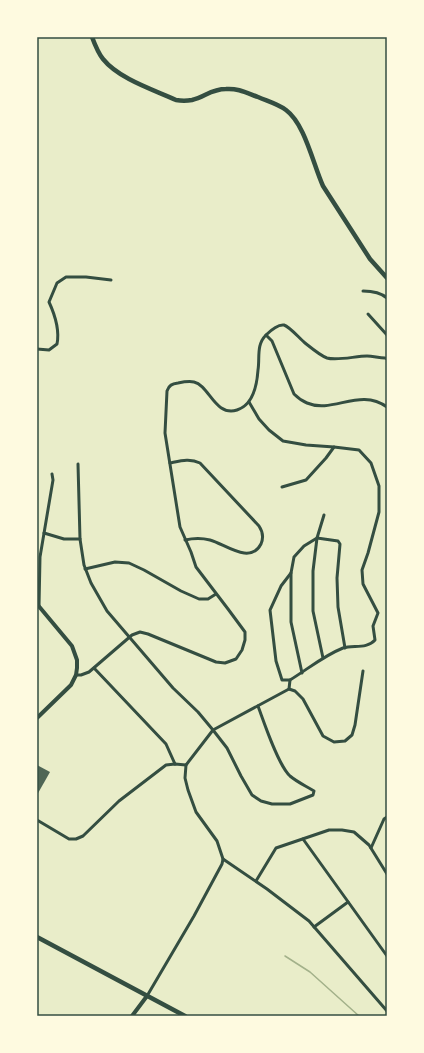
<svg xmlns="http://www.w3.org/2000/svg" width="424" height="1053" font-family="'Noto Sans',sans-serif">
<rect width="100%" height="100%" fill="#e9edc9"/>
<g fill="none" stroke-linecap="round" stroke-linejoin="round">
<!-- stream -->
<path stroke="#a3b18a" stroke-width="1.5" d="M285 956 310 972 359 1016"/>
</g>
<!-- building -->
<path fill="#4f6655" d="M37 765 50 772 37 795Z"/>
<g fill="none" stroke-linecap="round" stroke-linejoin="round">
<!-- minor -->
<g stroke="#344e41" stroke-width="3">
<path d="M363 291C372 291 380 292 387 298"/>
<path d="M368 314 387 335"/>
<path d="M266 335 272 341 294 394C298 398 302 401 307 403 333 414 360 387 387 407"/>
<path d="M37 349 49 350 57 344C60 329 55 315 49 302L57 283 66 277H86L111 280"/>
<path d="M249 402 259 419 269 430 283 441 306 445 334 447 359 450 371 463 379 486V512L368 553 362 570 363 584 378 613 373 626 375 640C367 649 354 645 343 648 323 656 308 669 290 680L289 689"/>
<path d="M170 463C180 461 190 458 200 463L259 526C263 532 264 537 261 544 250 565 225 544 210 540 202 538 194 538 185 540"/>
<path d="M78 464 80 539 84 565 91 583 107 611 173 688 198 712 213 730 227 748 241 776 252 795 261 801 272 804H290L313 795 314 791C306 786 297 782 290 776 278 765 264 722 258 706"/>
<path d="M282 487 306 480 326 458 334 447"/>
<path d="M44 533 64 539H80"/>
<path d="M85 569 115 562 129 563 144 570 181 591 199 599H208L216 594"/>
<path d="M39 606 40 557 53 480 52 474"/>
<path d="M323 658 313 611V571L317 538 338 541 340 544 337 578 338 607 345 648"/>
<path d="M94 668 166 744 175 764"/>
<path d="M302 673 291 622V573L294 557 304 546 317 538 324 515"/>
<path d="M76 675H81L89 672 132 635 140 632 148 634 216 662 225 663 236 659 242 650 245 640V632L228 609 196 567 191 552 180 527 165 433 167 391C169 385 172 384 178 383 183 382 189 381 194 382 209 385 215 417 237 410 253 405 257 385 258 370 260 358 256 345 266 335 270 331 277 324 284 325 290 327 299 338 305 343 310 347 321 356 327 358 337 361 356 356 367 356 373 356 379 358 385 358L387 359"/>
<path d="M290 680H282L276 661 270 610 281 586 291 573"/>
<path d="M37 820 69 839H76L83 836 119 801 166 765 175 764 186 765"/>
<path d="M303 839 387 956"/>
<path d="M371 848 384 819 387 817"/>
<path d="M223 859 267 889 309 921 387 1011"/>
<path d="M256 881 276 848 329 830H342L354 832 369 845 387 874"/>
<path d="M314 927 348 902"/>
<path d="M147 996 194 916 222 864 223 859 217 841 196 812 188 790 185 778 186 765 213 730 289 689 295 691 303 699 323 736 334 742 345 741 352 735 355 725 363 671"/>
</g>
<!-- tertiary -->
<g stroke="#344e41" stroke-width="4">
<path d="M37 604 72 646 77 660V668L76 675 71 685 37 718"/>
<path d="M132 1016 147 996"/>
</g>
<!-- secondary -->
<g stroke="#344e41" stroke-width="4.5">
<path d="M92 37C95 45 98 53 103 59 119 79 154 90 176 100 182 101 186 101 192 100 205 97 211 89 226 89 238 88 247 93 258 97 267 101 278 104 286 110 305 124 313 164 323 186L370 259 387 278"/>
<path d="M37 937 185 1016"/>
</g>
</g>
<!-- border -->
<rect width="424" height="1053" fill="none" stroke="#fefae0" stroke-width="76"/>
<rect x="38" y="38" width="348" height="977" fill="none" stroke="#344e41" stroke-width="1.5"/>
</svg>
